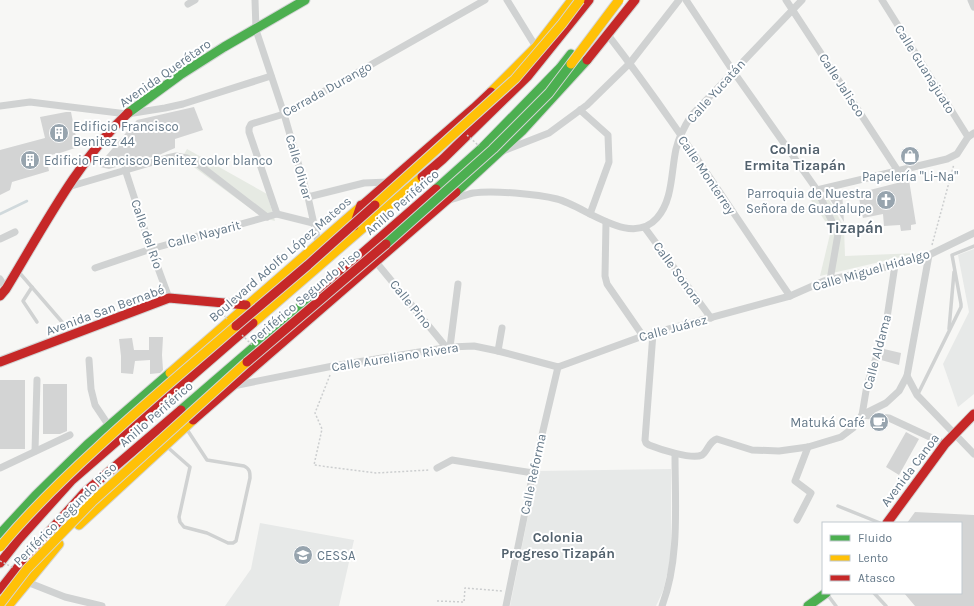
<svg xmlns="http://www.w3.org/2000/svg" width="974" height="606" font-family="Karla,sans-serif">
<rect width="100%" height="100%" fill="#f7f7f5"/>
<!-- built -->
<g fill="#e7e9e8">
<path d="M974 249V394L958 407 943 364 969 312 958 255Z"/>
<path d="M671 469V558L663 591 656 606H510L537 471Z"/>
<path d="M260 523 354 540 339 606H225L251 569Z"/>
</g>
<!-- green -->
<g fill="#e6eae3">
<path d="M187 149 267 194 275 221 263 218 191 165 180 161Z"/>
<path d="M827 196 844 227 845 256 918 253 820 276 831 230 811 200Z"/>
</g>
<g fill="none" stroke-linecap="round" stroke-linejoin="round">
<!-- stream -->
<path stroke="#d0d9dc" stroke-width="2.5" d="M0 214 27 201"/>
</g>
<!-- building -->
<g fill="#d3d4d4">
<path d="M194 107 203 130 175 139V148L159 155 109 169 100 167V163L137 120Z"/>
<path d="M66 112H71L78 147 60 153 46 156 49 171 12 182 10 190 0 195V150L45 138 40 117Z"/>
<path d="M909 180 916 224 911 225V230L901 231 900 225 884 226 883 214 863 218 858 193Z"/>
<path d="M842 191 844 222 828 196Z"/>
<path d="M149 337H163L162 355 163 370 160 373 150 374V360L135 361 133 374 121 373V356L119 339 132 338 134 350H149Z"/>
<path d="M884 349 901 353 899 365 881 360Z"/>
<rect x="0" y="380" width="25" height="69"/>
<path d="M43 384H67V431L60 434H43Z"/>
<path d="M906 432 919 439 899 475 886 467Z"/>
<path d="M915 512 974 515V606H915L904 593H961V523H907Z"/>
</g>
<g fill="none" stroke-linecap="round" stroke-linejoin="round">
<!-- fast casing -->
<g stroke="#d3d5d5" stroke-width="11">
<g id="fast">
<path d="M128 113 180 75 224 47 305 0"/>
<path d="M436 189 483 147 560 68 571 54"/>
<path d="M456 192 522 131 587 60"/>
<path d="M181 410 321 289"/>
<path d="M0 534 35 496 87 445 170 373"/>
<path d="M808 606 826 593"/>
</g>
</g>
<!-- slow casing -->
<g stroke="#d3d5d5" stroke-width="11">
<g id="slow">
<path d="M491 92 536 47 572 0"/>
<path d="M253 323 422 177"/>
<path d="M170 373 365 203"/>
<path d="M79 525 193 420"/>
<path d="M8 606 59 544"/>
</g>
</g>
<!-- jam casing -->
<g stroke="#d3d5d5" stroke-width="11">
<g id="jam">
<path d="M587 60 635 0"/>
<path d="M422 177 443 159 528 76 589 0"/>
<path d="M365 203 474 108 491 92"/>
<path d="M354 226 361 205"/>
<path d="M321 289 436 189"/>
<path d="M0 296 6 289C42 230 77 161 128 113"/>
<path d="M0 362 169 298 246 305"/>
<path d="M193 420 456 192"/>
<path d="M887 523 945 444 974 414"/>
<path d="M0 563 19 539 72 480 253 323"/>
<path d="M0 590 22 562 84 493 181 410"/>
</g>
</g>
<!-- path -->
<g stroke="#cccecf" stroke-width="1.5" stroke-dasharray="2 2" stroke-linecap="butt">
<path d="M932 245 954 164"/>
<path d="M330 375 315 413 322 429 314 465 376 473 429 470"/>
<path d="M437 601 464 602 465 588 502 591"/>
</g>
<!-- lane -->
<g stroke="#d0d2d2" stroke-width="3.5">
<path d="M18 271 62 322"/>
<path d="M32 287 23 301 37 322"/>
<path d="M949 329 954 272"/>
<path d="M918 394 961 307V304L952 255 974 246"/>
<path d="M165 445 190 467 179 517 180 522 184 527 207 533 228 543H233L236 541 250 478C250 472 250 469 244 466L207 460 186 428"/>
<path d="M838 506 880 523"/>
<path d="M874 593 886 606"/>
<path d="M827 594 836 606"/>
</g>
<!-- street -->
<g stroke="#d0d2d2" stroke-width="7">
<path d="M255 0 256 30 284 114 308 197 318 242"/>
<path d="M507 0 536 47"/>
<path d="M686 0 733 71 817 190 838 234 830 280"/>
<path d="M786 0 898 171"/>
<path d="M882 0 968 137"/>
<path d="M971 0 974 7"/>
<path d="M188 4 195 0"/>
<path d="M608 35C673 119 730 209 790 296"/>
<path d="M0 106 30 102 127 114 165 108 183 104 271 76"/>
<path d="M580 110 608 135 609 162 590 214"/>
<path d="M503 151 549 133 587 105 630 63 679 0"/>
<path d="M125 169 151 249 169 298"/>
<path d="M68 187 167 158 176 156 187 158 198 164 267 217"/>
<path d="M817 190 947 159 957 154 968 137 974 133"/>
<path d="M308 197 364 183 388 182"/>
<path d="M449 200C457 198 465 195 473 193 493 190 537 194 557 199 585 206 631 248 657 218 673 200 671 172 676 149 679 137 684 127 691 116L802 0"/>
<path d="M277 214 249 132V128L251 124 284 114 485 0"/>
<path d="M606 222 605 276 607 284 643 336"/>
<path d="M645 228 711 318"/>
<path d="M0 239 15 232"/>
<path d="M929 255 907 376 917 395 974 454"/>
<path d="M376 262 446 347"/>
<path d="M895 265 885 331 867 385 862 415 889 418 945 444"/>
<path d="M95 268 151 249 277 214 313 223"/>
<path d="M0 279 6 289"/>
<path d="M653 333 645 440 646 443 649 445C659 449 692 460 702 455 708 451 709 441 717 439L752 450 779 451 808 447 841 437 853 428 862 415 886 403 899 391 907 376"/>
<path d="M450 347 458 284"/>
<path d="M498 351 502 328"/>
<path d="M89 360 91 389 95 405 109 426"/>
<path d="M558 367 643 336 790 296 824 281 895 265 929 255 974 233"/>
<path d="M233 386 333 366 450 347 474 346 498 351 558 367"/>
<path d="M35 451 37 380"/>
<path d="M0 468 70 435"/>
<path d="M437 468 452 460 533 473"/>
<path d="M797 520 811 493 795 481 808 447"/>
<path d="M27 582 65 597 102 606"/>
<path d="M506 606 533 473 558 367"/>
<path d="M662 606C680 558 675 504 675 454"/>
</g>
<!-- fast -->
<use href="#fast" stroke="#4caf50" stroke-width="9"/>
<!-- slow -->
<use href="#slow" stroke="#ffc107" stroke-width="9"/>
<!-- jam -->
<use href="#jam" stroke="#c62828" stroke-width="9"/>
<!-- fast-bridge casing -->
<g stroke="#d4d5d5" stroke-width="11" stroke-linecap="butt">
<path id="fast-bridge" d="M386 244 493 149 549 93 571 64"/>
</g>
<!-- slow-bridge casing -->
<g stroke="#d4d5d5" stroke-width="11" stroke-linecap="butt">
<g id="slow-bridge">
<path d="M571 64 619 0"/>
<path d="M375 205 515 79 562 24 580 0"/>
<path d="M0 547C30 511 64 478 98 447 143 405 190 366 236 326"/>
<path d="M0 604 27 569 92 502 247 362"/>
</g>
</g>
<!-- jam-bridge casing -->
<g stroke="#d4d5d5" stroke-width="11" stroke-linecap="butt">
<g id="jam-bridge">
<path d="M236 326 308 265 375 205"/>
<path d="M247 362 386 244"/>
</g>
</g>
<!-- path-bridge -->
<g stroke="#cccecf" stroke-width="1.5" stroke-dasharray="2 2" stroke-linecap="butt">
<path d="M467 135 479 146"/>
<path d="M224 315 227 319"/>
<path d="M242 335 252 345"/>
<path d="M0 561 14 568"/>
</g>
<!-- fast-bridge -->
<use href="#fast-bridge" stroke="#4caf50" stroke-width="9"/>
<!-- slow-bridge -->
<use href="#slow-bridge" stroke="#ffc107" stroke-width="9"/>
<!-- jam-bridge -->
<use href="#jam-bridge" stroke="#c62828" stroke-width="9"/>
</g>
<!-- icons -->
<defs>
<g id="building-disc" transform="scale(1)"><circle r="9.5" fill="#97a4ae" stroke="#fff"/><path d="M-4-6H4V6H1V3H-1V6H-4ZM-2.5-4.3h1.7v1.8h-1.7ZM.8-4.3h1.7v1.8H.8ZM-2.5-1h1.7V.8h-1.7ZM.8-1h1.7V.8H.8Z" fill="#fff"/></g>
<g id="shop-disc" transform="scale(1)"><circle r="9.5" fill="#97a4ae" stroke="#fff"/><path d="M-5-2.5h2.3a2.7 3.5 0 0 1 5.4 0H5L5.5 6h-11ZM-1.5-2.5h3a1.5 2.3 0 0 0-3 0Z" fill="#fff"/></g>
<g id="church-disc" transform="scale(1)"><circle r="9.5" fill="#97a4ae" stroke="#fff"/><path d="M-1.2-6h2.4v3.5h3.3v2.4h-3.3V6h-2.4V-.1h-3.3v-2.4h3.3Z" fill="#fff"/></g>
<g id="cafe-disc" transform="scale(1)"><circle r="9.5" fill="#97a4ae" stroke="#fff"/><path d="M-5.5-4.5H6V0H3Q3 3.5 0 3.5H-2.5Q-5.5 3.5-5.5 0ZM3-3.2v2h1.7v-2ZM-6 4.5H4V6H-6Z" fill="#fff"/></g>
<g id="university-disc" transform="scale(1)"><circle r="9.5" fill="#97a4ae" stroke="#fff"/><path d="M0-5L7-2L0 1L-7-2ZM-4 1L0 2.5L4 1V4Q0 6-4 4Z" fill="#fff"/></g>
</defs>
<g fill-rule="evenodd">
<use href="#building-disc" x="59" y="133"/>
<use href="#shop-disc" x="910" y="156"/>
<use href="#building-disc" x="30" y="160"/>
<use href="#church-disc" x="886" y="200"/>
<use href="#cafe-disc" x="879" y="422"/>
<use href="#university-disc" x="303" y="555"/>
</g>
<g text-anchor="middle" dominant-baseline="central" stroke-width="4" stroke-linejoin="round" paint-order="stroke">
<!-- street labels -->
<g font-size="13" fill="#647888" stroke="#fff">
<text transform="translate(925 69) rotate(58)">Calle Guanajuato</text>
<text transform="translate(165 73) rotate(-35)">Avenida Querétaro</text>
<text transform="translate(842 85) rotate(57)">Calle Jalisco</text>
<text transform="translate(327 89) rotate(-29)">Cerrada Durango</text>
<text transform="translate(716 91) rotate(-48)">Calle Yucatán</text>
<text transform="translate(299 167) rotate(74)">Calle Olivar</text>
<text transform="translate(707 175) rotate(56)">Calle Monterrey</text>
<text transform="translate(402 202) rotate(-41)">Anillo Periférico</text>
<text transform="translate(147 234) rotate(71)">Calle del Río</text>
<text transform="translate(204 234) rotate(-15)">Calle Nayarit</text>
<text transform="translate(280 259) rotate(-41)">Boulevard Adolfo López Mateos</text>
<text transform="translate(871 270) rotate(-16)">Calle Miguel Hidalgo</text>
<text transform="translate(678 273) rotate(54)">Calle Sonora</text>
<text transform="translate(305 296) rotate(-40)">Periférico Segundo Piso</text>
<text transform="translate(411 304) rotate(51)">Calle Pino</text>
<text transform="translate(105 310) rotate(-20)">Avenida San Bernabé</text>
<text transform="translate(673 328) rotate(-15)">Calle Juárez</text>
<text transform="translate(877 352) rotate(-75)">Calle Aldama</text>
<text transform="translate(395 357) rotate(-9)">Calle Aureliano Rivera</text>
<text transform="translate(156 414) rotate(-41)">Anillo Periférico</text>
<text transform="translate(910 470) rotate(-53)">Avenida Canoa</text>
<text transform="translate(533 474) rotate(-78)">Calle Reforma</text>
<text transform="translate(65 514) rotate(-45)">Periférico Segundo Piso</text>
</g>
<!-- poi labels -->
<g font-size="13" fill="#647888" stroke="#fff" text-anchor="start">
<text x="73" y="126">Edificio Francisco<tspan x="73" dy="15">Benitez 44</tspan></text>
<text x="44" y="160">Edificio Francisco Benitez color blanco</text>
<text x="910" y="176" text-anchor="middle">Papelería "Li-Na"</text>
<text x="872" y="193" text-anchor="end">Parroquia de Nuestra<tspan x="872" dy="15">Señora de Guadalupe</tspan></text>
<text x="865" y="422" text-anchor="end">Matuká Café</text>
<text x="317" y="555">CESSA</text>
</g>
<!-- neighbourhood labels -->
<g font-size="14" font-weight="bold" fill="#52616d" stroke="#fff">
<text x="795" y="149">Colonia<tspan x="795" dy="16">Ermita Tizapán</tspan></text>
<text x="558" y="537">Colonia<tspan x="558" dy="16">Progreso Tizapán</tspan></text>
</g>
<!-- quarter labels -->
<g font-size="15" font-weight="bold" fill="#52616d" stroke="#fff">
<text x="855" y="228">Tizapán</text>
</g>
</g>
<!-- legend -->
<rect x="822" y="522" width="140" height="72" fill="#ffffff" stroke="#c1c9cf"/>
<rect x="830" y="535" width="20" height="6" fill="#4caf50" stroke="#c1c9cf"/>
<text x="858" y="542" font-size="12" fill="#647888">Fluido</text>
<rect x="830" y="555" width="20" height="6" fill="#ffc107" stroke="#c1c9cf"/>
<text x="858" y="562" font-size="12" fill="#647888">Lento</text>
<rect x="830" y="575" width="20" height="6" fill="#c62828" stroke="#c1c9cf"/>
<text x="858" y="582" font-size="12" fill="#647888">Atasco</text>
</svg>
